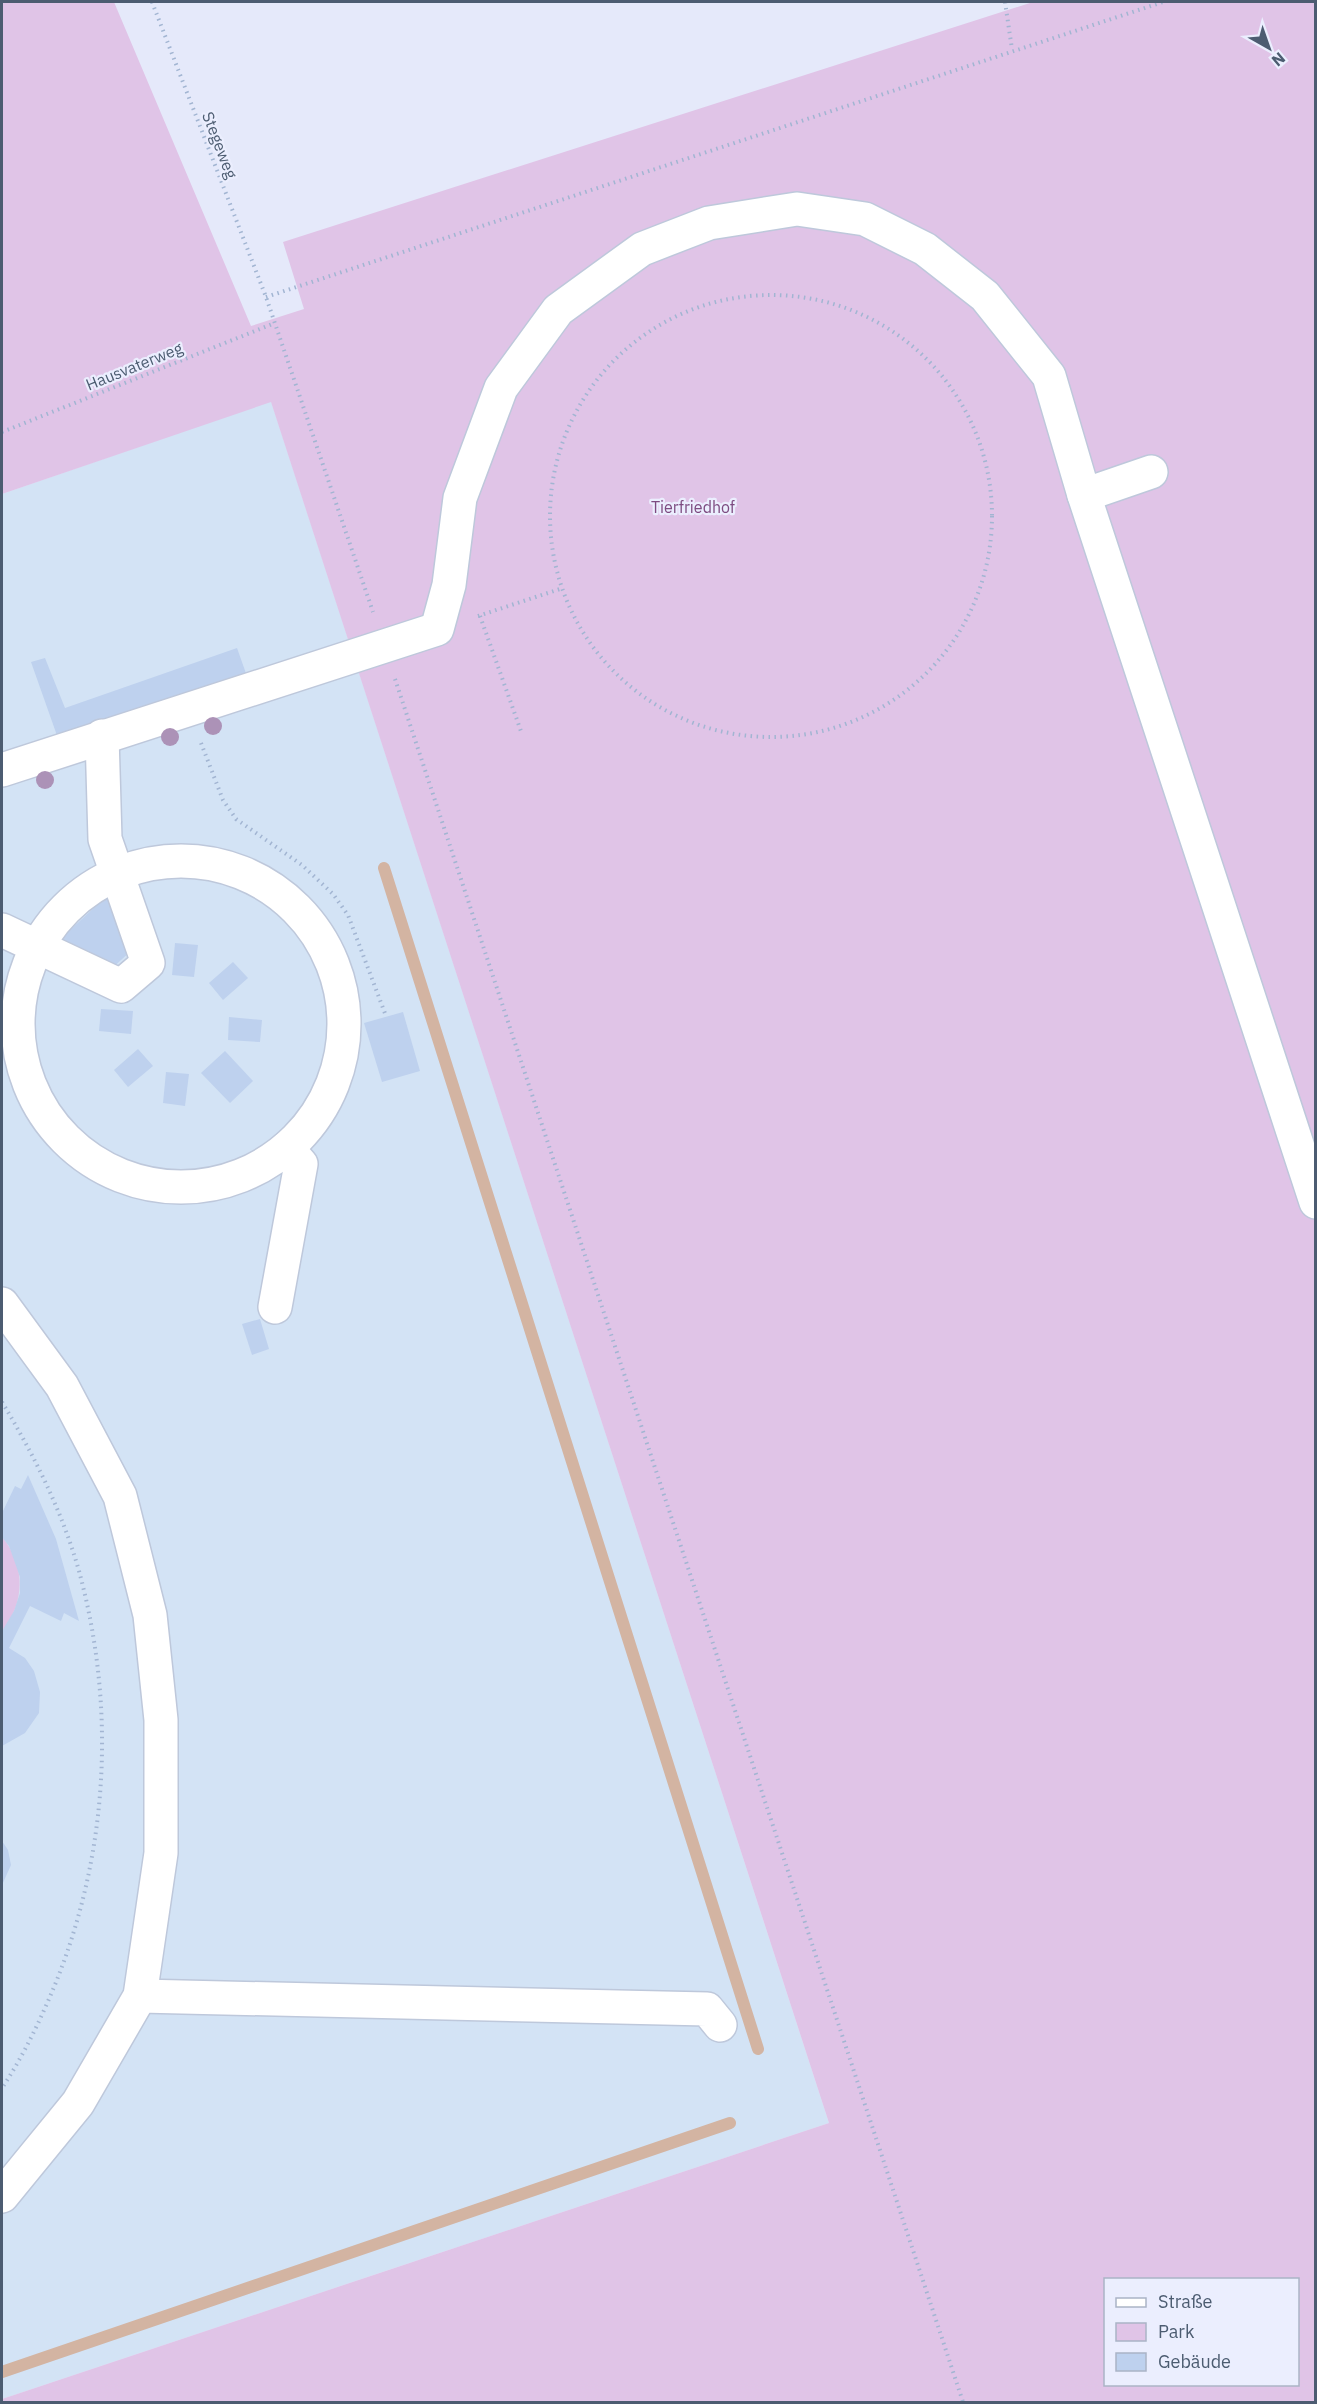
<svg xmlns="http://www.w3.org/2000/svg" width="1317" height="2404" font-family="'IBM Plex Sans',sans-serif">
<rect width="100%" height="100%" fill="#e5e9fa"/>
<!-- commercial -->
<path fill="#d3e3f5" d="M271 401 829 2123 2 2399V494Z"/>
<!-- green -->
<g fill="#e0c4e7" fill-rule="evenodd">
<path d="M2 2H114L251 326 304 309 283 242 1033 2H1315V2402H2V2399L829 2123 271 402 2 494ZM1106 2280H1298V2384H1106Z"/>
<path d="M2 1537C26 1565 25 1603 2 1631Z"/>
</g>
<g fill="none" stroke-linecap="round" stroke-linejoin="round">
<!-- stream -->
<g stroke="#d3b4a2" stroke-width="12">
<path d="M384 868 758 2049"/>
<path d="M2 2372 730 2123"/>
</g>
</g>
<!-- building -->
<g fill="#bed1ee">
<path d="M237 648 248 679 60 744 31 662 45 658 65 708Z"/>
<path d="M112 891 132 950 109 971 53 946Z"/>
<path d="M175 943 198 945 194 977 172 975Z"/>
<path d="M233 962 248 978 223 1000 209 983Z"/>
<path d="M101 1009 133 1011 131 1034 99 1031Z"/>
<path d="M403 1012 420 1071 382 1082 364 1023Z"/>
<path d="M229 1017 262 1020 260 1042 228 1040Z"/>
<path d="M138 1049 153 1066 128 1087 114 1070Z"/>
<path d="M225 1051 253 1081 230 1103 201 1073Z"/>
<path d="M166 1072 189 1074 185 1106 163 1103Z"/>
<path d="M260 1319 269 1349 252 1355 242 1324Z"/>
<path d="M28 1475 56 1539 79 1621 64 1613 61 1621 30 1606 9 1648 25 1658 34 1671 40 1692 39 1713 25 1733 2 1746V1631L14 1611 20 1593V1577L9 1546 2 1537V1513L15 1486 21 1489Z"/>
<path d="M2 1841 8 1850 11 1865 2 1885Z"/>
</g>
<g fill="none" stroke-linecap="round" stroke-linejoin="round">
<!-- minor casing -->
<g stroke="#bec8db" stroke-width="36">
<g id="minor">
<path d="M1084 495 1151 472"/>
<path d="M2 770 437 629 449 585 460 498 501 388 558 310 642 249 709 223 797 209 865 219 925 249 985 296 1049 376 1084 495 1316 1202"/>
<circle cx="181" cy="1024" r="163"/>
<path d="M2 930 121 986 148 963 105 839 102 736"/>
<path d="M2 1304 62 1386 120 1496 150 1615 161 1720V1853L140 1996 78 2103 2 2196"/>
<path d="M275 1307 301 1164 287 1148"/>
<path d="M140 1996 707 2009 720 2025"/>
</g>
</g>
<!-- path -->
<g stroke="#a2b5d2" stroke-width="4" stroke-dasharray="1.5 4.5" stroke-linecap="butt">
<path d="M152 2 266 297 373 612"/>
<path d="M1005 2 1012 49"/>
<circle cx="771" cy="516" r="221"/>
<path d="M266 297 1163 2"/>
<path d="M2 432 275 323"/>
<path d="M478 616 560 589"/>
<path d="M480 616 522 734"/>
<path d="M395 679 963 2402"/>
<path d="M201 743 223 800 236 819 302 865 333 894 348 915 386 1016"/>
<path d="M2 1402C34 1455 62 1511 79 1571 117 1711 108 1858 52 1992 38 2025 22 2058 2 2088"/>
</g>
<!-- minor -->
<use href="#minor" stroke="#fff" stroke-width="33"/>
</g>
<!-- trees -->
<g fill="#ac92b7">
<circle cx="213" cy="726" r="9"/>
<circle cx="170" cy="737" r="9"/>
<circle cx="45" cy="780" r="9"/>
</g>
<g text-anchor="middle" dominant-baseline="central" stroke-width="4.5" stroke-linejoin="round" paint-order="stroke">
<!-- street labels -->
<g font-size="16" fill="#4c5c71" stroke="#ebeefe">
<text transform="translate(220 145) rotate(69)">Stegeweg</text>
<text transform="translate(134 366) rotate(-22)">Hausvaterweg</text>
</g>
<!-- park labels -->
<g font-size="16" fill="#7d4b81" stroke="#ebeefe">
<text x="693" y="507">Tierfriedhof</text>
</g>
</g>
<!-- border -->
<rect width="1317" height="2404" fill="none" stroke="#4c5c71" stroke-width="6"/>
<!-- legend -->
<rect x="1104" y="2278" width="195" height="108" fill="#ebeefe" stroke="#abb4c6" stroke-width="1.5"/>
<rect x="1116" y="2298" width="30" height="9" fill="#ffffff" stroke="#abb4c6" stroke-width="1.5"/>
<text x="1158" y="2308" font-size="18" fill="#4c5c71">Straße</text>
<rect x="1116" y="2323" width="30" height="18" fill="#e0c4e7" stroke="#abb4c6" stroke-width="1.5"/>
<text x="1158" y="2338" font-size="18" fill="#4c5c71">Park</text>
<rect x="1116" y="2353" width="30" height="18" fill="#bed1ee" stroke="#abb4c6" stroke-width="1.5"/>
<text x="1158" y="2368" font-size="18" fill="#4c5c71">Gebäude</text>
<!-- north arrow -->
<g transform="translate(1269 48) rotate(140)" stroke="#ebeefe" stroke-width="4.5" paint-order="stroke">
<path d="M0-4.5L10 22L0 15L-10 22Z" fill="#4c5c71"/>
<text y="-9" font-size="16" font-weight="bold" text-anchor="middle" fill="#4c5c71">N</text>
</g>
</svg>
